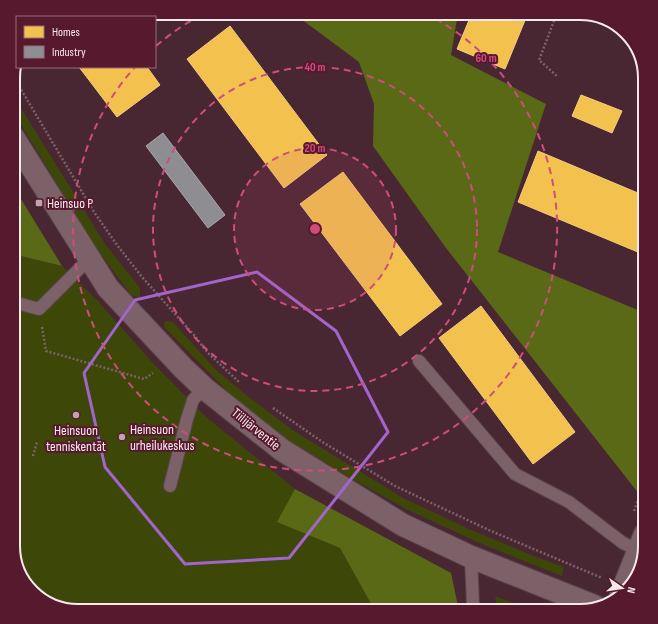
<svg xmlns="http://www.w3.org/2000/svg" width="658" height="624" font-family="'Sofia Sans Condensed',sans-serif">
<rect width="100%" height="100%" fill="#492732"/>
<!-- green -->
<g fill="#3d4808">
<path d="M13 95 105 244 140 288V298L131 295 90 239 13 111Z"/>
<path d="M13 254 62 266 97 300 152 362 206 417 295 489 278 522 340 548 375 611H78L53 606 32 592 13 550Z"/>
<path d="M165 321 173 322 215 369 246 395 294 431 403 498 469 529 536 557 564 567 562 576 482 544 406 509 349 477 290 441 233 397 164 327Z"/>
<path d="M495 596 535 611H498Z"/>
</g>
<!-- forest -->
<g fill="#596916">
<path d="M203 13H458L451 55 546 104 498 252 645 313V475L639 494 446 248 373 146 374 104 359 62 297 16 214 15Z"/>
<path d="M13 186 62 266 13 254Z"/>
<path d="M295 489 451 573 459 611H375L340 548 277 522Z"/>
</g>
<!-- homes -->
<g fill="#f2c14e" stroke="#f4cd7d">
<path d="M78 13H106L109 17H68Z"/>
<path d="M472 13H528L505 69 457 49Z"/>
<path d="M230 26 327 155 284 188 187 59Z"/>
<path d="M79 67H147L160 85 117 117Z"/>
<path d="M581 95 622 111 612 133 572 116Z"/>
<path d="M538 151 645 196V255L518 202Z"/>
<path d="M343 172 442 304 400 336 300 204Z"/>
<path d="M481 306 575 432 533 464 439 338Z"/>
</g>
<!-- industry -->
<path fill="#8d8d92" stroke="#ada9ad" d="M163 133 225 215 208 228 146 146Z"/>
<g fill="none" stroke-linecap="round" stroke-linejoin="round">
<!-- service casing -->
<g stroke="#5d454d" stroke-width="14">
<g id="service">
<path d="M13 302 39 309 90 258"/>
<path d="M419 361 515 474 569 502 623 543 643 552"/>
<path d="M170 486 187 419 193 400 204 388"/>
<path d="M471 557 473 605 476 611"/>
</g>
</g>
<!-- minor casing -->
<g stroke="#5d454d" stroke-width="24">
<path id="minor" d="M621 594 645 534"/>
</g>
<!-- tertiary casing -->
<g stroke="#5d454d" stroke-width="24">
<path id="tertiary" d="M13 137 108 288 183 368 204 388 282 450 403 525 471 557 594 606"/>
</g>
<!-- path -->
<g stroke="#7b6269" stroke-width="2.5" stroke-dasharray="2 2" stroke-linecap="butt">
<path d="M557 13 539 60 558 77"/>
<path d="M13 76 94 212 117 245 142 277 194 335 208 353 239 382"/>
<path d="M42 327 46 351 144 379 153 373"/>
<path d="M273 408 324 443 395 486 491 531 602 578"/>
<path d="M33 456 37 442"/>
<path d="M634 511 645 481"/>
</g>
<!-- service -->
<use href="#service" stroke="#7c6169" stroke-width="12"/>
<!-- minor -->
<use href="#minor" stroke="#7c6169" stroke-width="22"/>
<!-- tertiary -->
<use href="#tertiary" stroke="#7c6169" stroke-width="22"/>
</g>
<!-- marked area -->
<path fill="none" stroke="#a165cc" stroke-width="3" stroke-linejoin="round" d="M257 272 336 331 388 432 289 558 185 564 105 467 84 373 135 300Z"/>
<!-- distance rings -->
<circle cx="315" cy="229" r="81" fill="#d04c7f" fill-opacity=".12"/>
<g fill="none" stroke="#d04c7f" stroke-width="2" stroke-dasharray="7 5">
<circle cx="315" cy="229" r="81"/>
<circle cx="315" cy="229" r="162"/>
<path d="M156 46A242 242 0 0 1 205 13M425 13A242 242 0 1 1 135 67"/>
</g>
<!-- markers -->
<g fill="#bba5ab" stroke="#57192e" stroke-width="1.5">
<rect x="35" y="199" width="8" height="8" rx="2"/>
<circle cx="76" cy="415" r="4"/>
<circle cx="122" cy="437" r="4"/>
</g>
<g text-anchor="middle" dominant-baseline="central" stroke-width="4" stroke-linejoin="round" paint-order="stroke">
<!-- poi labels -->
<g font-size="14" fill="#f9e9ec" stroke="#57192e" text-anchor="start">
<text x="47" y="203">Heinsuo P</text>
<text x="130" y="429">Heinsuon<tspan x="130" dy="16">urheilukeskus</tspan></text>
<text x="76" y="430" text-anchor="middle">Heinsuon<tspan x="76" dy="16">tenniskentät</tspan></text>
</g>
<!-- street labels -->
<g font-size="14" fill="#f9e9ec" stroke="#57192e">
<text transform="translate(256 429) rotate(39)">Tiilijärventie</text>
</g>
</g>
<!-- crop -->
<path d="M0 0H658V624H0ZM78 20H580A58 58 0 0 1 638 78V546A58 58 0 0 1 580 604H78A58 58 0 0 1 20 546V78A58 58 0 0 1 78 20Z" fill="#57192e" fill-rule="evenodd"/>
<path fill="none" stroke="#f9e9ec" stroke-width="2" d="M78 20H580A58 58 0 0 1 638 78V546A58 58 0 0 1 580 604H78A58 58 0 0 1 20 546V78A58 58 0 0 1 78 20Z"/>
<circle cx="315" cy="229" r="6" fill="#d04c7f" stroke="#57192e" stroke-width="2"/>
<g font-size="12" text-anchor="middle" font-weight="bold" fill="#d04c7f" stroke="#57192e" stroke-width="4" stroke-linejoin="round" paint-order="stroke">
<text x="486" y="62">60 m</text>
<text x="315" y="71">40 m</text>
<text x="315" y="152">20 m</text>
</g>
<!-- legend -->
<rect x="16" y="16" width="140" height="52" fill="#57192e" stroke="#986c7a"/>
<rect x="24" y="26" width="20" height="12" fill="#f2c14e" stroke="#986c7a"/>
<text x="52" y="36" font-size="12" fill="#f9e9ec">Homes</text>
<rect x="24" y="46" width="20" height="12" fill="#8d8d92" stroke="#986c7a"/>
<text x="52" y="56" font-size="12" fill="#f9e9ec">Industry</text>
<!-- north arrow -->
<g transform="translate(622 588) rotate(103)" stroke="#57192e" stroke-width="3" paint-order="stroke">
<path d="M0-3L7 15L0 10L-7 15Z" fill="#f9e9ec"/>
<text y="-6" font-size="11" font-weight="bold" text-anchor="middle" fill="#f9e9ec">N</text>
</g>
</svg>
